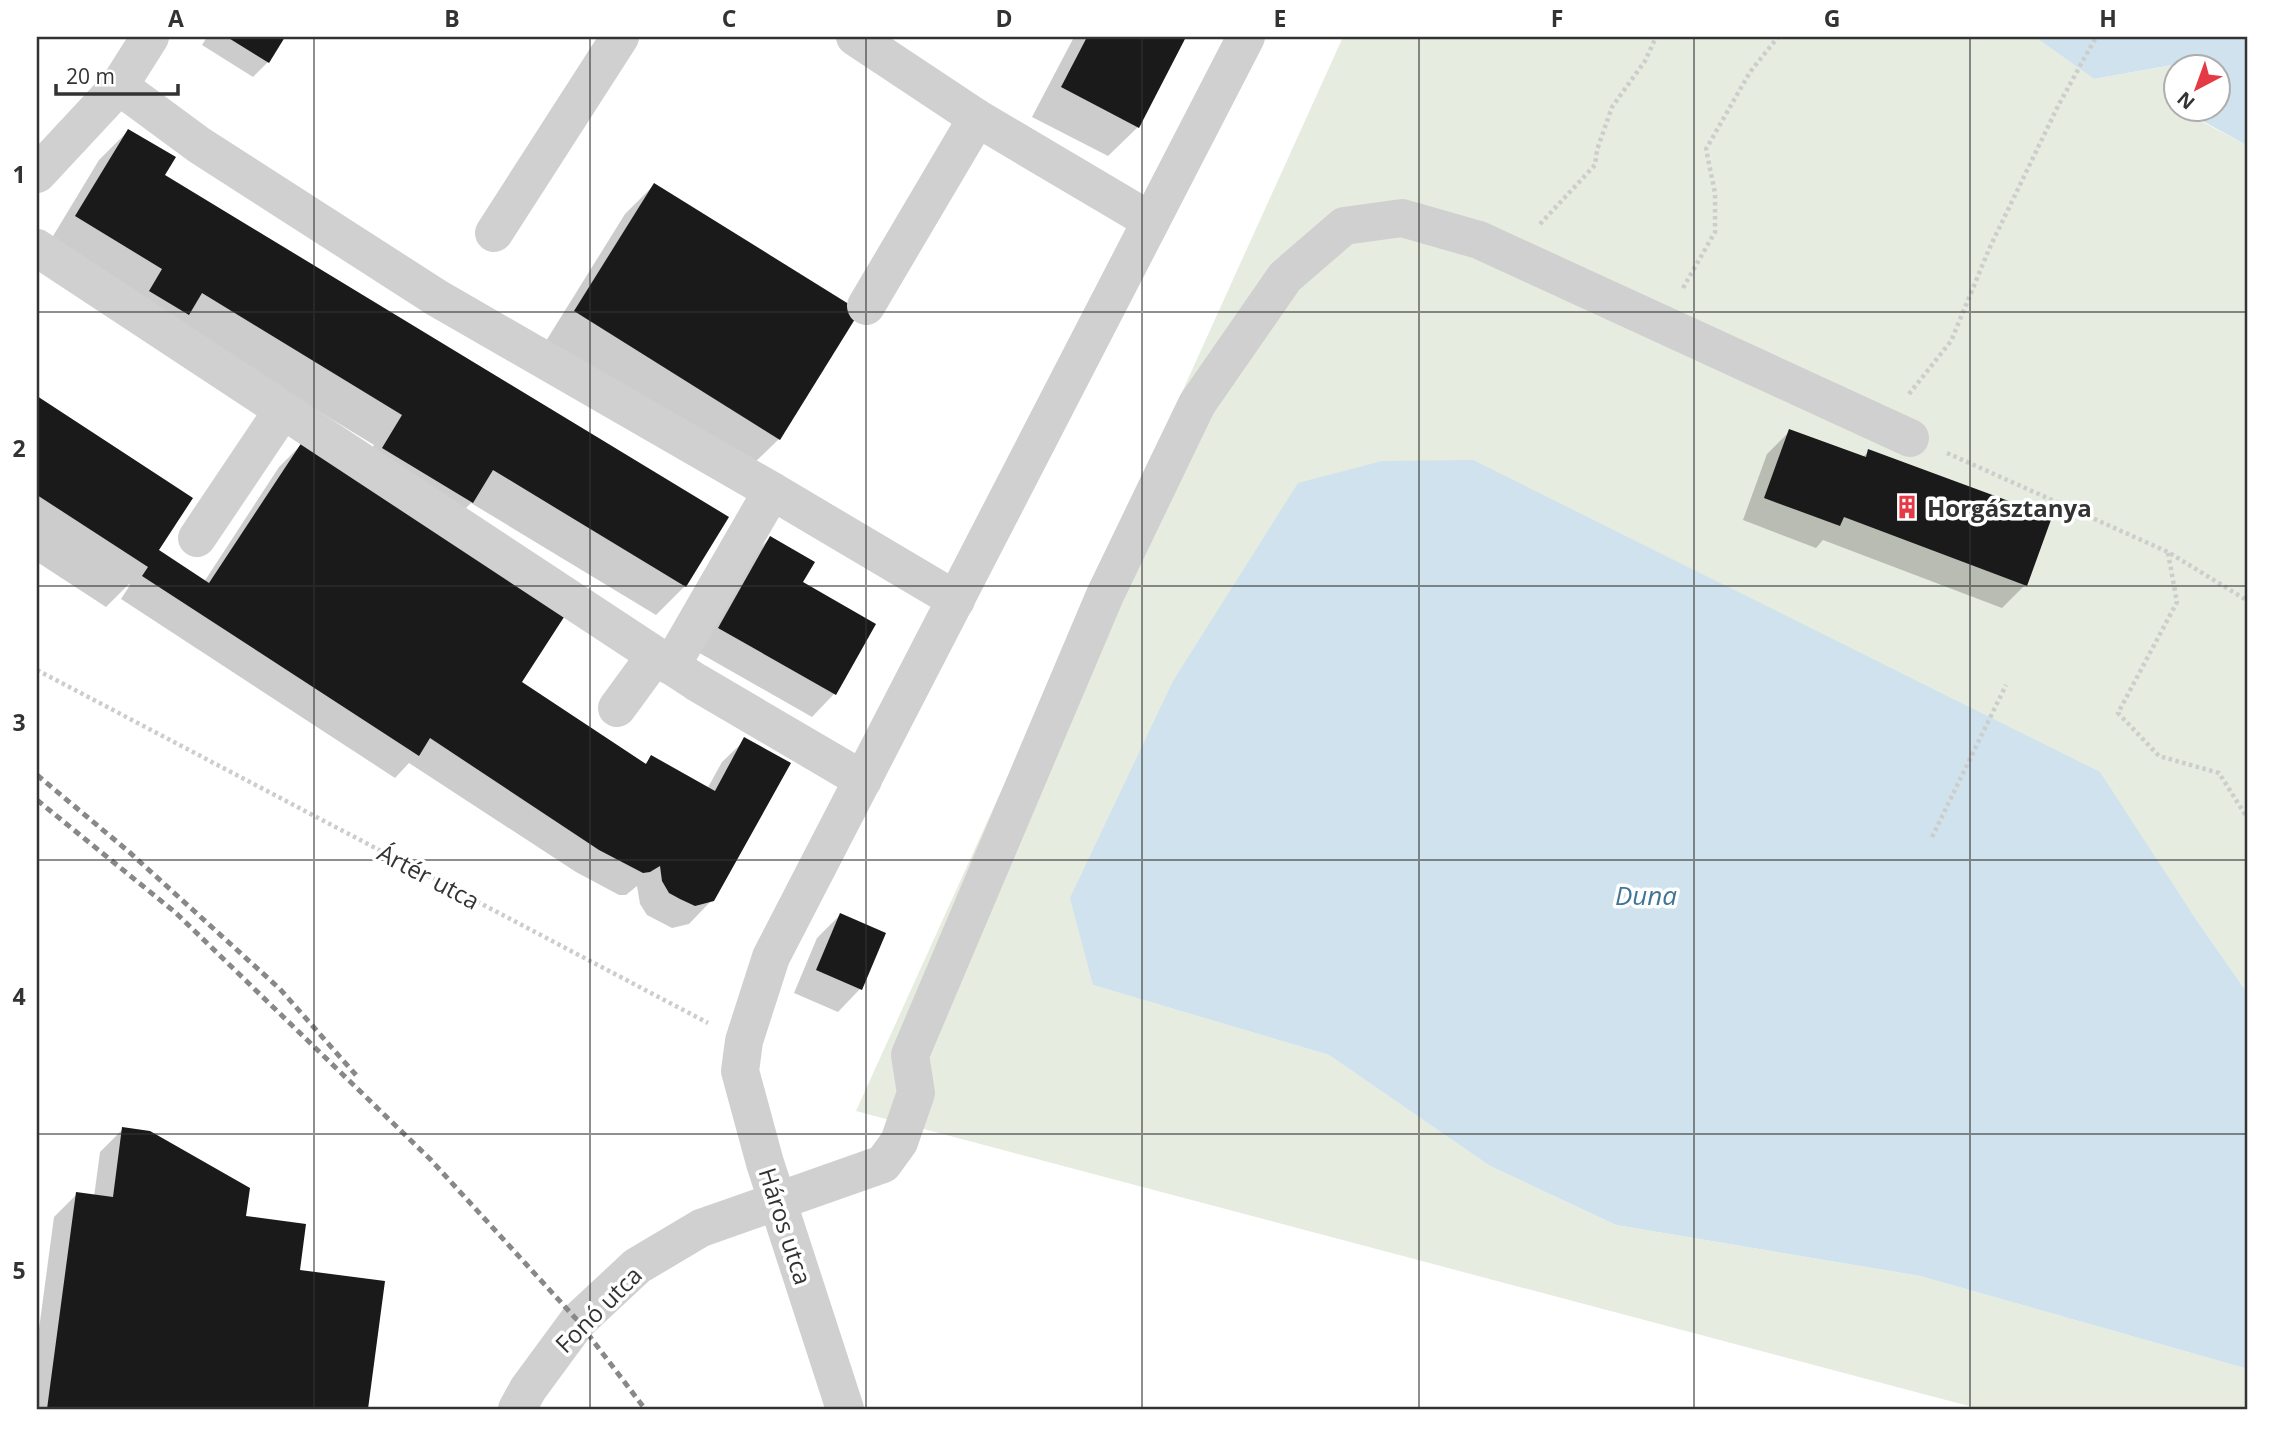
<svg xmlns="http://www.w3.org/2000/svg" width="2285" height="1446" font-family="'Open Sans',sans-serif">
<rect width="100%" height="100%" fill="#fff"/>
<!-- green -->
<path fill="#e6ecdf" d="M1343 37H2035L2094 79 2190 62 2191 66H2176V108L2197 109 2199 120 2248 146V994L2191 912 1093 985 1329 1055 1490 1166 1616 1225 1920 1276 2248 1369V1409H1980L856 1111Z"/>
<!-- water -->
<g fill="#cfe2ee">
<path d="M2035 37H2248V146L2199 119 2197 109 2218 108V66H2191L2189 62 2094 79Z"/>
<path d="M1473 460 2100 772 2191 912 2248 994V1369L1920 1276 1616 1225 1490 1166 1329 1055 1093 985 1070 898 1173 681 1298 483 1382 461Z"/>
</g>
<!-- shadow -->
<g fill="#0003">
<path d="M207 37H283L268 62 253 77 202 45Z"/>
<path d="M1074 37H1184L1138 127 1108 156 1032 117Z"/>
<path d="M128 131 163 176 685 586 656 615 471 503 440 534 519 682 644 765 651 758 707 789 722 762 745 740 712 900 689 924 672 928 647 915 640 904 637 886 626 895H619L576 872 409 763 395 778 121 599 130 585 129 584 106 607 37 562V398L191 499 157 551 204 582 279 467 302 444 354 478 374 445 47 246 99 160Z"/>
<path d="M654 185 779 439 749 468 546 341 625 214Z"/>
<path d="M1790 431 1862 458 1869 451 2025 585 2002 608 1823 540 1816 548 1743 520 1767 454Z"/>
<path d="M770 538 801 583 834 694 812 717 696 651 747 561Z"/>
<path d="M840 915 884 934 860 989 838 1012 794 993 817 938Z"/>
<path d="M123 1129 244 1217 298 1271 383 1283 366 1409H37V1344L54 1217 77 1194 94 1197 100 1152Z"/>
</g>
<!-- building -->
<g fill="#1a1a1a">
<path d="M227 37H285L269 63Z"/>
<path d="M1087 37H1186L1139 128 1061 87Z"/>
<path d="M128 129 176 157 165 175 729 517 686 587 493 470 473 503 382 448 402 415 202 293 189 315 149 291 162 269 75 216Z"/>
<path d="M654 183 860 311 780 440 574 311Z"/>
<path d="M37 396 193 498 159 550 209 583 302 442 566 614 522 682 646 764 651 755 715 791 744 737 791 763 714 901 695 906 680 899 669 893 662 881 660 866 650 872 643 873 599 850 430 738 419 756 142 576 148 567 37 495Z"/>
<path d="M1789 429 1866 457 1868 449 2052 517 2027 586 1844 517 1840 526 1764 498Z"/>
<path d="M770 536 815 562 803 582 876 624 836 695 718 628Z"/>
<path d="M840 913 886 933 862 990 816 970Z"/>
<path d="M122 1127 150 1131 250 1188 246 1216 306 1224 300 1270 385 1281 368 1409H47L76 1192 113 1197Z"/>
</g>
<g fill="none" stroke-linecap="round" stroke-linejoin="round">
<!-- path -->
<g stroke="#cdcdcd" stroke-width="4.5" stroke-dasharray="3.5 3.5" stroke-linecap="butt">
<path d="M1540 224 1595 165 1597 150 1612 107 1645 61 1656 37"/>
<path d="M1683 288 1715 232V193L1706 149 1750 72 1778 37"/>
<path d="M1909 394 1951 341 1990 247 2058 106 2096 37"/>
<path d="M1947 453 2168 552 2248 601"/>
<path d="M2168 553 2177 602 2118 713 2159 756 2219 773 2248 819"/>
<path d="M37 670 708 1023"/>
<path d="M1932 837 2006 685"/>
</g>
<!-- minor -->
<g stroke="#d0d0d0" stroke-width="38">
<path d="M855 37 977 118"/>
<path d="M119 86 199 145 437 298 772 491 956 600"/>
<path d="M37 174 119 86 150 37"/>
<path d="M494 233 620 37"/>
<path d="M37 248 696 682 863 780"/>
<path d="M866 306 977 118 1151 221"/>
<path d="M197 538 283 410"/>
<path d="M671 666 772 491"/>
<path d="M617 708 655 656"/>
<path d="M517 1409 528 1389 578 1321 637 1266 701 1228 883 1164 899 1142 916 1093 910 1055 1105 595 1197 404 1285 277 1344 226 1402 218 1479 240 1910 438"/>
<path d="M845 1409 765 1163 740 1071 744 1041 771 957 1246 37"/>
</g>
<!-- rail -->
<g stroke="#888" stroke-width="5" stroke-dasharray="7 5" stroke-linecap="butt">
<path d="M37 775 128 851 280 989 356 1075"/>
<path d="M37 800 176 913 430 1159 578 1321 645 1409"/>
</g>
</g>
<!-- grid -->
<path fill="none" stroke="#333" stroke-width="2" stroke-opacity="0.55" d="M314 37V1409M590 37V1409M866 37V1409M1142 37V1409M1419 37V1409M1694 37V1409M1970 37V1409M37 312H2248M37 586H2248M37 860H2248M37 1134H2248"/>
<!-- icons -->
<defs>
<g id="building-bare" transform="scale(1.89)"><path d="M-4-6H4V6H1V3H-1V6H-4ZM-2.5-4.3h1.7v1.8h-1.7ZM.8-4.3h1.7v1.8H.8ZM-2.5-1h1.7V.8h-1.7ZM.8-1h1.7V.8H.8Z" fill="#e63946" stroke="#fff" stroke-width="2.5" paint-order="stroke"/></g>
</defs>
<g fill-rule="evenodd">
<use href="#building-bare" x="1907" y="507"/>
</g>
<g text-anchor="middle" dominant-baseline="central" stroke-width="7" stroke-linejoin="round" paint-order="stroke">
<!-- poi labels -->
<g font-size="24" font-weight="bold" fill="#333" stroke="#fff" text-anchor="start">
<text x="1927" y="507">Horgásztanya</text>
</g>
<!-- street labels -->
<g font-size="24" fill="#333" stroke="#fff">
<text transform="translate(429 876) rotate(28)">Ártér utca</text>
<text transform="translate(786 1226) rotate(72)">Háros utca</text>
<text transform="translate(598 1309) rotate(-45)">Fonó utca</text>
</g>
<!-- water labels -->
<g font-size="26" font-style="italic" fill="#3f7597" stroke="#fff">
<text x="1646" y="895">Duna</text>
</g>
</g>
<!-- border -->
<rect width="2285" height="1446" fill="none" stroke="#ffffff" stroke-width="77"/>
<!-- north arrow -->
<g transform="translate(2197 88) rotate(221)"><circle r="33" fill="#ffffff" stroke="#adadad" stroke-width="2"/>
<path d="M0-5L12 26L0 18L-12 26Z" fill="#e63946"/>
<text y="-10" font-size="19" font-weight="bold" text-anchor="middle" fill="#333333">N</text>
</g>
<!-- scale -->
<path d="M56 84v10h122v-10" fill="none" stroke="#333333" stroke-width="3.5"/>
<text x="66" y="84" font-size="21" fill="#333333" stroke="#ffffff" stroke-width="5" paint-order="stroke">20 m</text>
<rect x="38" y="38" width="2208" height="1370" fill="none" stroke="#333" stroke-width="2.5"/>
<g font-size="23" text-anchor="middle" font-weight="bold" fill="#333">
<text x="176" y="27">A</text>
<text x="452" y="27">B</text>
<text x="729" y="27">C</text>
<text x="1004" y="27">D</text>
<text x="1280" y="27">E</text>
<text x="1557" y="27">F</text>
<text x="1832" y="27">G</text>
<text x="2108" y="27">H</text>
<text x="19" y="183">1</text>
<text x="19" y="457">2</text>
<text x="19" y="731">3</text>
<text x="19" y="1005">4</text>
<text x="19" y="1279">5</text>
</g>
</svg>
